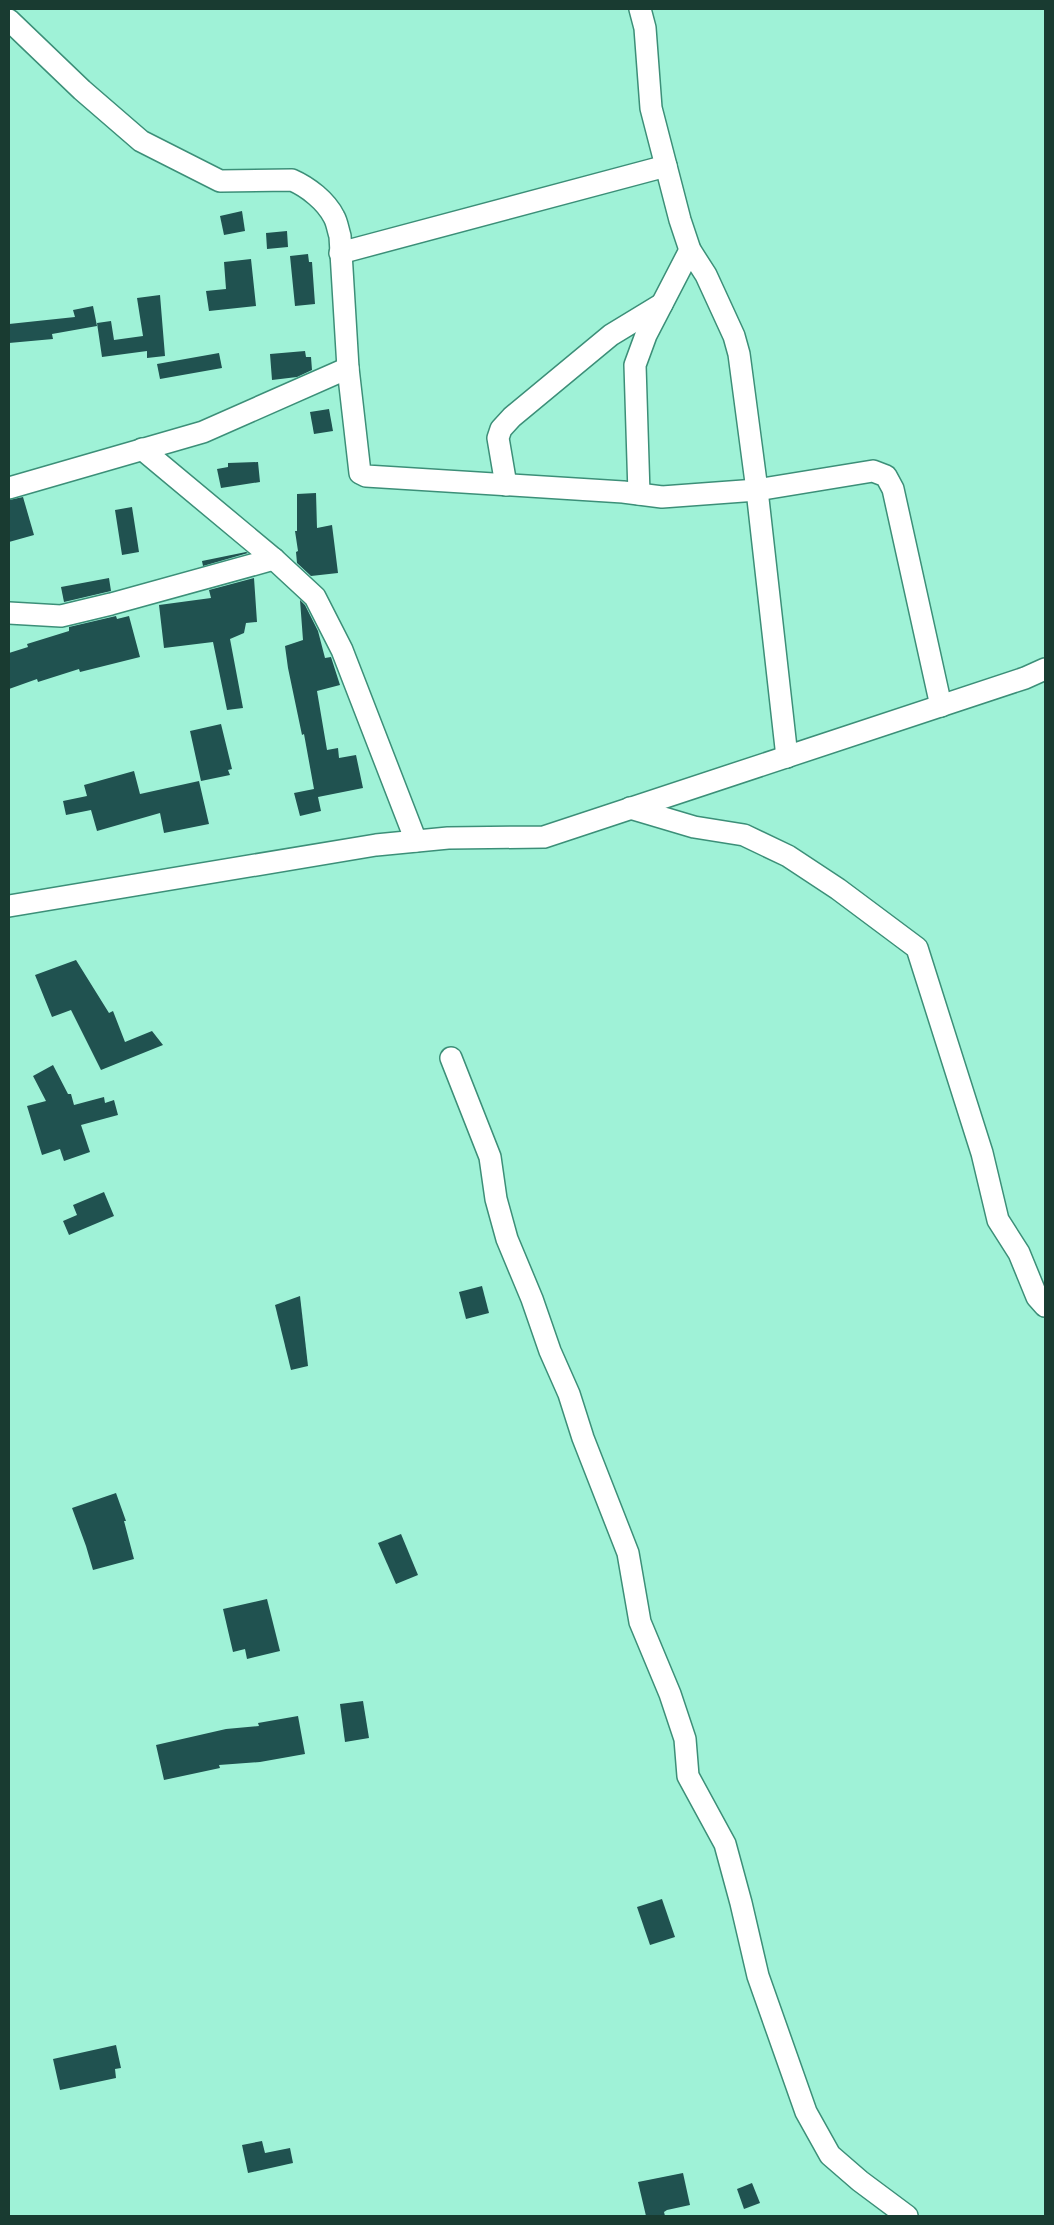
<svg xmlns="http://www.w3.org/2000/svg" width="1054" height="2225" font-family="Lora,serif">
<rect width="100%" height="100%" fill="#9ff2d7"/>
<!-- building -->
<g fill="#205250">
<path d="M242 211 245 231 224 235 220 216Z"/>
<path d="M287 231 288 247 267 249 266 233Z"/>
<path d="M308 254 309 262H312L315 304 295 306 290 256Z"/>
<path d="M251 259 256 306 209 311 206 291 226 289 224 262Z"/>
<path d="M160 295 165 356 147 358V351L102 357 97 323 111 321 114 340 143 336 137 298Z"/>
<path d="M93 306 97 326 52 334 53 339 9 343V324L75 317 73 310Z"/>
<path d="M305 351 306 357H311L312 370 297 377 272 380 270 354Z"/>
<path d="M219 353 222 368 160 379 157 364Z"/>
<path d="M329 409 333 431 314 434 310 412Z"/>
<path d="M258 462 260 482 221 488 217 469 228 467V463Z"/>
<path d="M316 493 317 528 332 525 338 573 311 576 297 563 296 552 298 551 295 531H297V494Z"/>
<path d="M23 497 34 535 9 542V500Z"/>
<path d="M132 507 139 552 122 555 115 510Z"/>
<path d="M246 552 248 553 203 566 202 561Z"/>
<path d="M109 578 111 591 64 602 61 587Z"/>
<path d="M254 578 257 622 246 623 244 633 230 639 243 708 227 710 213 642 164 648 159 605 211 598 209 590Z"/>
<path d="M300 600 305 605 318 631 325 658 331 657 340 685 317 691 327 750 338 748 339 758 356 755 363 788 318 797 321 811 300 816 294 793 314 789 304 734 302 735 288 668 285 646 303 640Z"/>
<path d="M116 616 117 619 129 616 140 657 80 672 79 669 38 682 37 679 9 689V653L28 647 27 644 69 631V627Z"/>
<path d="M221 724 232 769 228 770 230 775 201 781 190 731Z"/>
<path d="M134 771 140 794 199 781 209 824 164 833 160 813 97 831 91 810 66 815 63 801 87 796 84 785Z"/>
<path d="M76 960 109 1013 113 1011 125 1042 152 1031 163 1045 101 1070 71 1010 52 1017 35 975Z"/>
<path d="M53 1065 68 1094H71L74 1105 104 1097 105 1103 114 1100 118 1115 81 1125 90 1152 64 1161 60 1149 42 1155 27 1106 46 1101 33 1076Z"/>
<path d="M104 1192 114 1216 69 1235 63 1221 77 1215 73 1205Z"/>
<path d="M482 1286 489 1313 466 1319 459 1292Z"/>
<path d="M300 1296 308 1366 291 1370 275 1305Z"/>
<path d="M116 1493 126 1521H124L134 1559 93 1570 86 1546 72 1508Z"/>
<path d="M401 1534 418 1575 396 1584 378 1543Z"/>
<path d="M267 1599 280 1651 247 1659 245 1649 233 1652 223 1609Z"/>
<path d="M363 1701 369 1738 345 1742 340 1704Z"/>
<path d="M298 1716 305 1754 260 1762 219 1765 220 1768 164 1780 156 1745 226 1729 259 1726 258 1723Z"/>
<path d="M662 1899 675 1937 650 1945 637 1907Z"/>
<path d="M116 2045 121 2068 115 2069 116 2078 60 2090 53 2059Z"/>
<path d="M262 2141 265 2153 290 2148 293 2163 248 2173 242 2145Z"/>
<path d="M683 2173 690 2205 667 2210 664 2212 665 2216H646L638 2182Z"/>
<path d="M752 2183 760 2203 744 2209 737 2189Z"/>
</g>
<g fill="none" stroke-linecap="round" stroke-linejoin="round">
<!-- minor casing -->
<g stroke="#3c8f78" stroke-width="24">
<g id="minor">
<path d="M640 9 645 28 651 108 680 220 690 250 706 275 734 336 739 354 757 490 787 757"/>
<path d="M9 20 82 90 141 141 220 181 292 180C308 187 326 201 334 217 337 222 338 230 340 236L348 368 360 473 366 476 623 492 662 497 757 490 873 471 886 476 893 489 941 706"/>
<path d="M340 253 666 166"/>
<path d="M142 449 274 559 315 597 342 650 416 841"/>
<path d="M506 485 498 438 501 429 512 417 611 335 662 304"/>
<path d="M9 488 203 432 348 368"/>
<path d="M639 494 635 365 646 335 690 250"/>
<path d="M9 613 61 616 111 604 274 559"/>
<path d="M630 808 694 827 744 835 788 856 838 889 917 948 982 1153 998 1220 1019 1253 1037 1297 1045 1306"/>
<path d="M9 906 376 845 448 838 544 837 1025 678 1045 669"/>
<path d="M451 1058 490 1157 496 1199 507 1239 532 1299 550 1351 569 1394 583 1438 628 1553 640 1622 670 1694 685 1739 688 1776 725 1844 741 1903 758 1976 806 2112 830 2155 860 2181 907 2216"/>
</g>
</g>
<!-- minor -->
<use href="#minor" stroke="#fff" stroke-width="21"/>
</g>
<!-- border -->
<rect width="1054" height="2225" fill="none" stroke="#193b31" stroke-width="20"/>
</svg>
